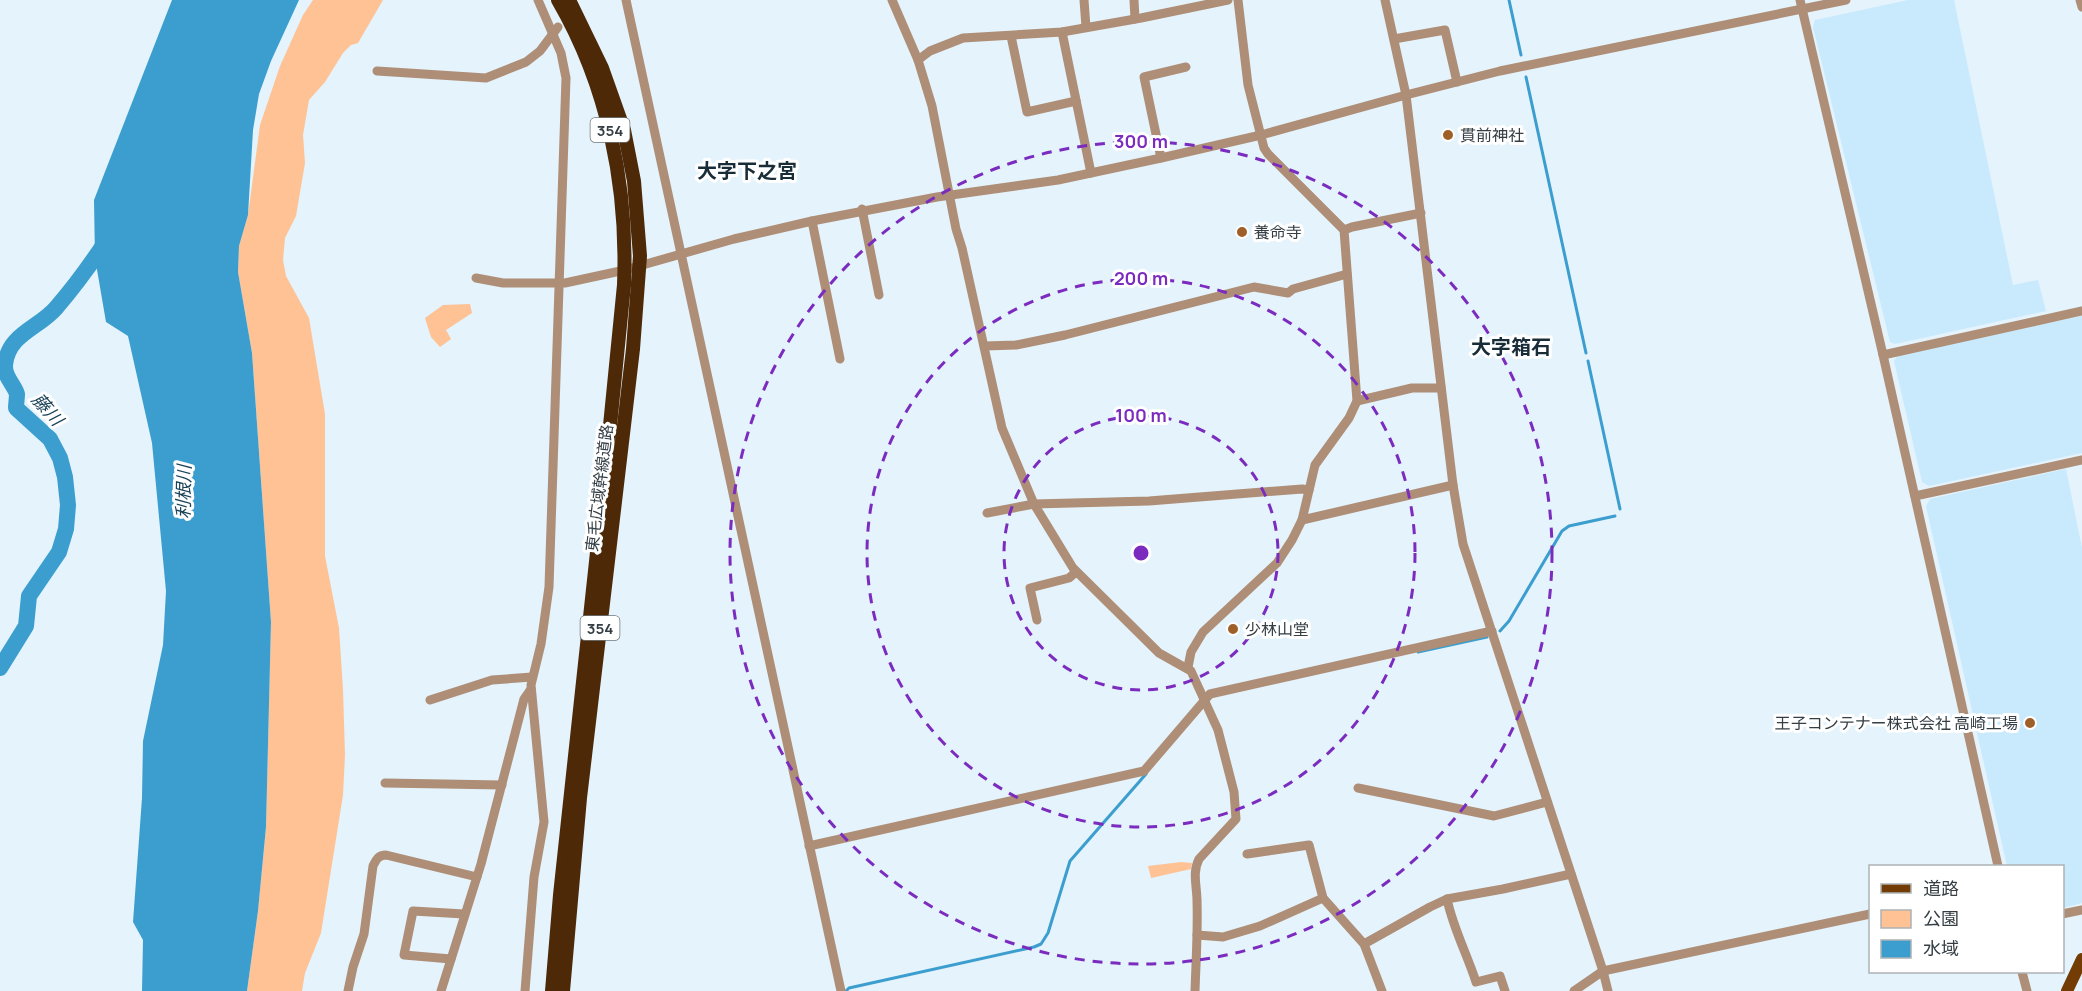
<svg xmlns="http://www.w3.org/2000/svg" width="2082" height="991" font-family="Manrope,'Noto Sans JP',sans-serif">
<rect width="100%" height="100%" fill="#e4f3fc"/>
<!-- built -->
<g fill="#c9eafd">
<path d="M1908 0H1954L2013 285 2038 280 2046 311 1895 344 1890 342 1813 27 1815 20Z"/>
<path d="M2082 316V453L1929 486 1922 482 1894 361 1898 355Z"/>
<path d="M2066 469 2082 548V903L2063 908 2062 866H2007L1926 506 1930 499Z"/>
</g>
<!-- green -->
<g fill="#fec295">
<path d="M313 0H383L358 43 351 45 343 53 325 82 309 100 303 135 305 163 296 216 285 238 283 260 286 276 309 318 325 414V556L339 628 343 690 345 755 343 795 321 933 305 973 302 991H247L258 911 266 827 271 622 252 353 238 272 239 246 248 215 260 125 280 66 303 15Z"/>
<path d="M470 304 472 313 446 330 451 339 440 347 431 337 425 318 443 305Z"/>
<path d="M1181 862 1192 863 1191 869 1151 878 1148 866Z"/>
</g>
<!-- water -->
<path fill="#3b9ece" d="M172 0H299L271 61 259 94 253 130 248 215 239 246 238 272 252 353 271 622 266 827 258 911 247 991H142L143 940 133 922 142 798 143 741 163 645 166 591 152 443 128 336 106 322 95 258 94 200Z"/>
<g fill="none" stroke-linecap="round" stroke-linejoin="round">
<!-- stream -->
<g stroke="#3b9ece" stroke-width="3">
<path d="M1509 0 1521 55"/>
<path d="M1526 77 1586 353"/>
<path d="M1588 361 1620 509"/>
<path d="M1500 631 1509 621 1562 531 1569 526 1615 516"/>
<path d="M1418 652 1487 637"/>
<path d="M846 991 849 988 1034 947 1041 944 1048 933 1070 861 1146 774"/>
</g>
<!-- river -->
<path stroke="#3b9ece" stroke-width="16" d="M0 668 26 626 29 596 59 552 66 529 68 505 65 477 60 458 50 439 16 408C16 404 17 398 17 394 14 384 4 377 5 365 8 334 39 328 56 308 74 287 91 264 106 241"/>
<!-- minor -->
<g stroke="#ae8e76" stroke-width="9">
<path d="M626 0 841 991"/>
<path d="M892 0 918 60 932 106 956 229 962 248 1002 428 1034 504 1073 568 1159 653 1191 671 1218 730 1234 792 1236 819 1199 859C1192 873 1197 886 1197 901 1198 931 1196 961 1195 991"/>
<path d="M1084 0 1086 27"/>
<path d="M1134 0 1135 19"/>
<path d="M1385 0 1406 95 1453 485 1463 544 1603 971 1608 991"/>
<path d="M1800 0 1883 355 1998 866"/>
<path d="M2080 0 2082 7"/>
<path d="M1062 32 1091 173"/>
<path d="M1011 36 1027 112 1076 101"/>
<path d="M1394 39 1445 30 1457 82"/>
<path d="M918 60 930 51 963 38 1062 32 1141 18 1228 0"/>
<path d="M377 71 486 78 526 62 540 51 558 27"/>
<path d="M1161 158 1144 77 1186 67"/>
<path d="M862 209 879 295"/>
<path d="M812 221 840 359"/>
<path d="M1344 230 1352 227 1421 213"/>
<path d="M476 278 503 283H565L625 270 734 239 812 221 937 197 1058 180 1161 158 1261 135 1406 95 1500 71 1846 0"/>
<path d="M985 346 1016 345 1065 335 1254 287 1288 293 1293 289 1347 274"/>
<path d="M1883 355 2082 311"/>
<path d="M1357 401 1412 388H1441"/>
<path d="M1915 496 2082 460"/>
<path d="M987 513 1034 504 1149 501 1302 489 1309 490"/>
<path d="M1302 520 1453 485"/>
<path d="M1037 620 1030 588 1069 578 1076 572"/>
<path d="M1188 667 1191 652 1203 632 1277 563 1292 540 1302 520 1315 465 1349 418 1357 401 1344 230 1268 154 1264 148 1248 85 1238 0"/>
<path d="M430 700 492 680 532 677"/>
<path d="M385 783 502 785"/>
<path d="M1358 788 1494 816 1547 802"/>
<path d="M809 846 1144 771 1210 694 1492 631"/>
<path d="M1247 854 1309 845 1323 898 1364 944 1382 991"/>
<path d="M1447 899C1453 928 1467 954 1476 982L1500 976 1505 991"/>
<path d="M2062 914 2082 910"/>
<path d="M1197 935 1223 937 1260 926 1323 898"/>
<path d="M1364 944 1430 907 1447 899 1503 889 1571 874"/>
<path d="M451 959 404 955 413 911 464 914"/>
<path d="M2022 972 2027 991"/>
<path d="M348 991 353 967 364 934 373 866C376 860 378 855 386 855L477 877"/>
<path d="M441 991 481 864 524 699 531 689"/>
<path d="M525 991 534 877 544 822 531 685 541 644 549 587 566 78 561 53 538 0"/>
<path d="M1574 991 1603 971 1870 914"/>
</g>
<!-- major -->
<path stroke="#733c04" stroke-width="12" d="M2067 991 2082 959"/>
<!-- highway -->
<g stroke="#4d2908" stroke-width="14">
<path d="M552 991 560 895 602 506 624 285C628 186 608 86 558 0"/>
<path d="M563 991 580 798 633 349 640 256 634 181 624 130 602 68 569 0"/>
</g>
</g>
<!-- distance rings -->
<g fill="none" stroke="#7b2cbf" stroke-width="3" stroke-dasharray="10 8">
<circle cx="1141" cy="553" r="137"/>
<circle cx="1141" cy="553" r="274"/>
<circle cx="1141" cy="553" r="411"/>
</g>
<!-- markers -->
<g fill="#9f5f28" stroke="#fff" stroke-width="2">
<circle cx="1448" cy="135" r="6"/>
<circle cx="1242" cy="232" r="6"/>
<circle cx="1233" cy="629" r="6"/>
<circle cx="2030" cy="723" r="6"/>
</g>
<g text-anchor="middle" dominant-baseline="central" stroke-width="6" stroke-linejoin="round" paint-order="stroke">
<!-- shield labels -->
<g fill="#fff" stroke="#71787c" stroke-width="1.5">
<rect x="590.5" y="118" width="39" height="24" rx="4.5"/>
<rect x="580.5" y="616" width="39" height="24" rx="4.5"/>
</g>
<g font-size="15" font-weight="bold" fill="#343e44">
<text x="610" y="130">354</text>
<text x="600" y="628">354</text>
</g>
<!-- poi labels -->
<g font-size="16" fill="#343e44" stroke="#fff" text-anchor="start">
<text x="1460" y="135">貫前神社</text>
<text x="1254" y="232">養命寺</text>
<text x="1245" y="629">少林山堂</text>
<text x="2018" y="723" text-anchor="end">王子コンテナー株式会社 高崎工場</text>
</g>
<!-- street labels -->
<g font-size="16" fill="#343e44" stroke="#fff">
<text transform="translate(599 488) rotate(-83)">東毛広域幹線道路</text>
</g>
<!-- water labels -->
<g font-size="18" font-style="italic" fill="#1a4358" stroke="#fff">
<text transform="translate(48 409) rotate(48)">藤川</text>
<text transform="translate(183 492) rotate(-89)">利根川</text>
</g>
<!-- quarter labels -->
<g font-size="20" font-weight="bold" fill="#182d38" stroke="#fff">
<text x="747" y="170">大字下之宮</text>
<text x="1511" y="346">大字箱石</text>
</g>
</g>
<circle cx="1141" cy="553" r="9" fill="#7b2cbf" stroke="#fff" stroke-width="3"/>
<g font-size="18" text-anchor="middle" font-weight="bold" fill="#7b2cbf" stroke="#fff" stroke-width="6" stroke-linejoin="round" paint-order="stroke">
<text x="1141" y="148">300 m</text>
<text x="1141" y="285">200 m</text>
<text x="1141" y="422">100 m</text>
</g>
<!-- legend -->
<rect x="1869" y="865" width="195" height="108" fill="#ffffff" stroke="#aeb2b4" stroke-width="1.5"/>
<rect x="1881" y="884" width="30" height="9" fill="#733c04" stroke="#aeb2b4" stroke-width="1.5"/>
<text x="1923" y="895" font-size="18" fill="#343e44">道路</text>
<rect x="1881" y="910" width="30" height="18" fill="#fec295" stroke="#aeb2b4" stroke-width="1.5"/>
<text x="1923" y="925" font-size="18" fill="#343e44">公園</text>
<rect x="1881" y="940" width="30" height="18" fill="#3b9ece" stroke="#aeb2b4" stroke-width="1.5"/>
<text x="1923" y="955" font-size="18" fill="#343e44">水域</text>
</svg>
